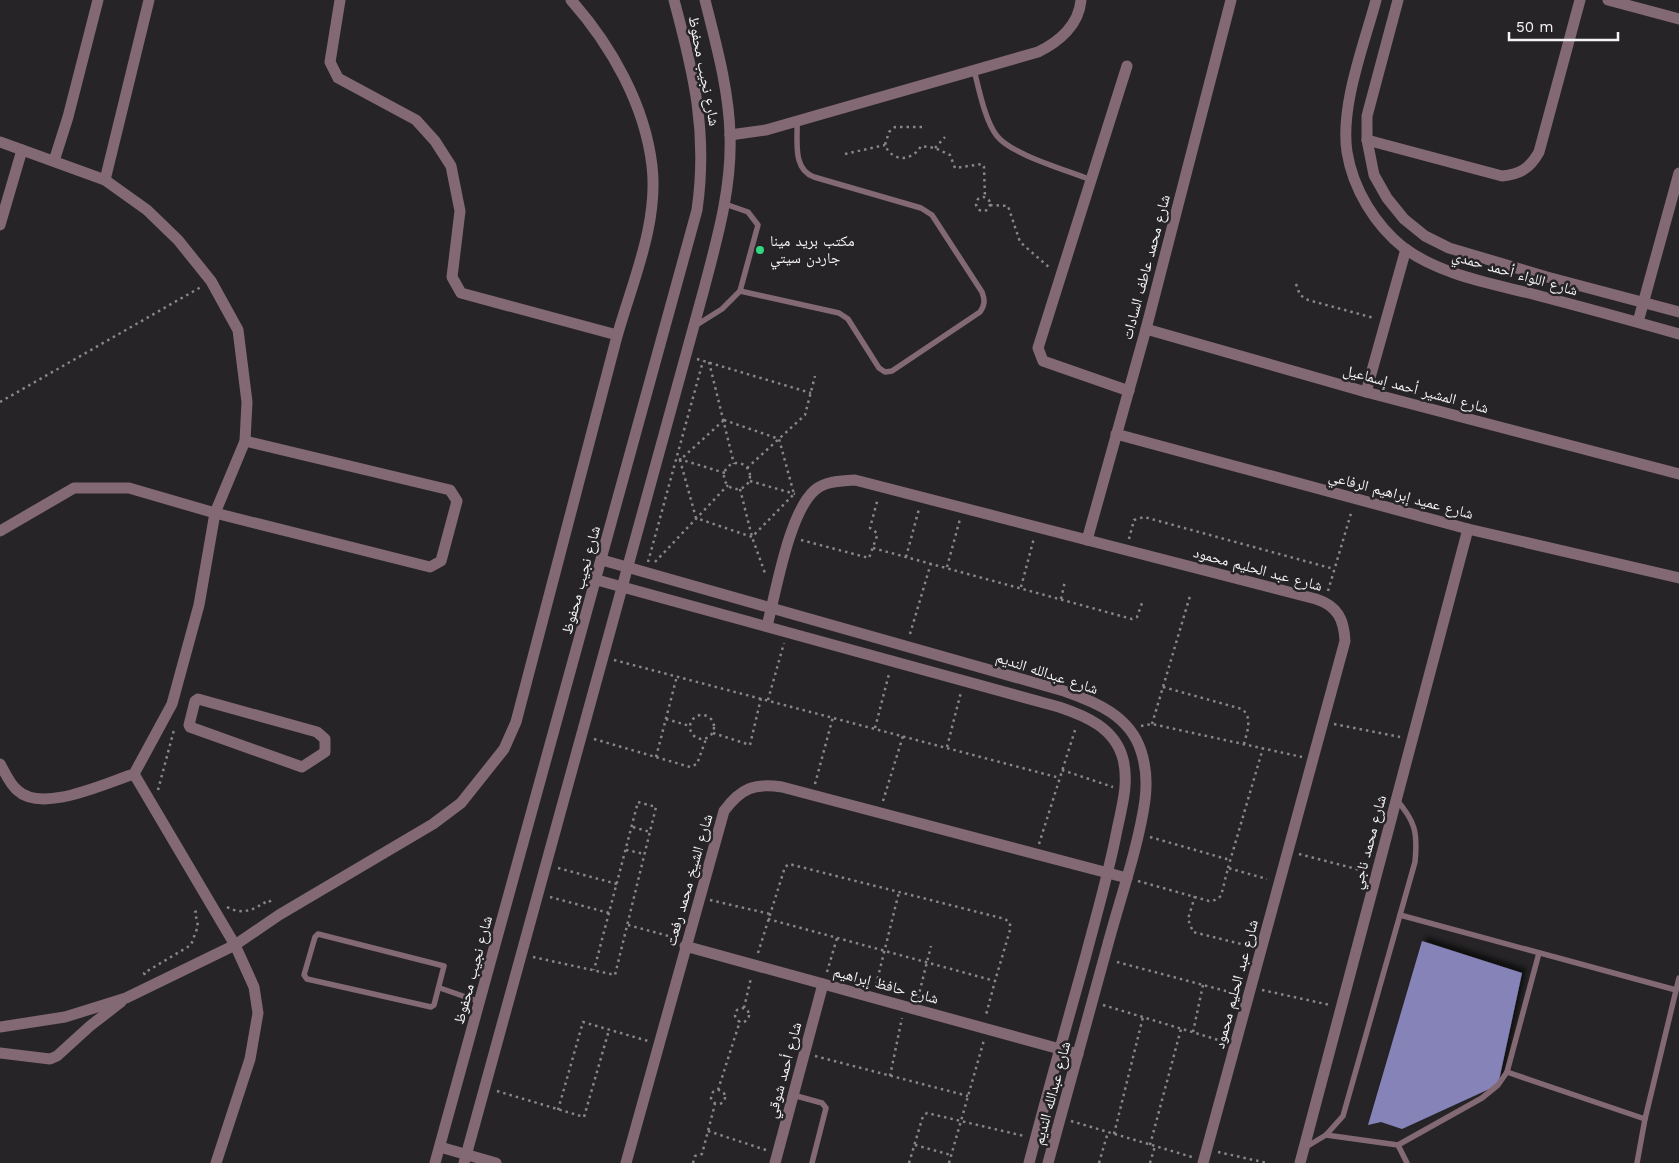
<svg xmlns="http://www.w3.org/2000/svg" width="1679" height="1163" font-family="'Work Sans','Noto Naskh Arabic',sans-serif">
<defs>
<filter id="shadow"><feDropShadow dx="4.5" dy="-4.5" stdDeviation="2.5" flood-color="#0009"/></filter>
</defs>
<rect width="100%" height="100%" fill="#262426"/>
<!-- building -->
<path fill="#8683b8" filter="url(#shadow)" d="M1422 941 1522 973 1498 1085 1402 1129 1381 1122 1368 1125Z"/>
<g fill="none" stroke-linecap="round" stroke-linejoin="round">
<!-- path -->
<g stroke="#878688" stroke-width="2.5" stroke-dasharray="2.5 4" stroke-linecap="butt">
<path d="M922 127H895L889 132 885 145C892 162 912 162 921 146L935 148 950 155 955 168 982 164 984 167 985 197"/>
<path d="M935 148 945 137"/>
<path d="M845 154 885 145"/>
<circle cx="983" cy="204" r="7"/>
<path d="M990 205 1008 206 1020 242 1051 269"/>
<path d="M1296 284 1300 295 1308 300 1374 318"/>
<path d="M697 359 811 393"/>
<path d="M709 362 734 464"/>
<path d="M0 402 201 287"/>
<path d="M724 420 779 439 794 494 752 537 696 518 680 460Z"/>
<path d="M679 459 725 473"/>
<circle cx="737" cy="476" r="13"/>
<path d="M747 468 805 415 815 376"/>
<path d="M750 481 795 494"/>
<path d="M740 489 752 537 766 576"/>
<path d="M1129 539 1134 520 1144 517 1334 569"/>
<path d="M801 540 869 558 877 536V533L870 528 878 498"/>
<path d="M873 548 1132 619 1137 617 1142 603"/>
<path d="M906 557 919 509"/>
<path d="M648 562 703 361"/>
<path d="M655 562 728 485"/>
<path d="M947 567 960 519"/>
<path d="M1021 587 1034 538"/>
<path d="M1328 591 1352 510"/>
<path d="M1061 599 1065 581"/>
<path d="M910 634 931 563"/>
<path d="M614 660 1060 778"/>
<path d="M1163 687 1242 709C1253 718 1247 732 1244 744"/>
<path d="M768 700 784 643"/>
<circle cx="702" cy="727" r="12"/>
<path d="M666 719 690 726"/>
<path d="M1152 724 1190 596"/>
<path d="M1334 724 1400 737"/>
<path d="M1141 726 1152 724 1302 757"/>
<path d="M875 728 889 674"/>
<path d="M713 733 750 745 761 698"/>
<path d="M594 739 690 767 697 764 706 739"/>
<path d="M947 747 961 692"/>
<path d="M656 757 677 676"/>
<path d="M1062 770 1113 787"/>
<path d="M815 784 833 717"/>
<path d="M158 790 174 730"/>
<path d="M883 801 903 736"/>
<path d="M633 827 650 832"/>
<path d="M1150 837 1230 860"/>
<path d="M1039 844 1076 727"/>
<path d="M626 850 645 854"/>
<path d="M1299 854 1364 871"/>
<path d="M558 868 617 884"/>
<path d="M1228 868 1263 748"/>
<path d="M1138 881 1209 901 1215 900 1221 896 1228 868 1267 879"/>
<path d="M1195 896 1188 919 1193 932 1249 946"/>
<path d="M550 897 609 913"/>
<path d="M710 900 770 914"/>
<path d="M227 907C244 916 254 909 269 900L273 905"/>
<path d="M768 919 995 981 986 1015"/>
<path d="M628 925 676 938"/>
<path d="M758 953 785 867 789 864 1005 919 1010 923V930L995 981"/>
<path d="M533 957 615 975 656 807 638 802 594 970"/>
<path d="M1117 962 1237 994"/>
<path d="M827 972 837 938"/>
<path d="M145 975 144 973 191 945 198 926 195 912 199 910"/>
<path d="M876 985 899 892"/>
<path d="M1262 990 1330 1005"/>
<path d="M918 998 931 946"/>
<path d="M1103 1005 1225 1042"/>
<path d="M744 1008 751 978"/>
<circle cx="742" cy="1015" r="7"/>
<path d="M1193 1032 1203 985"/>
<path d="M815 1056 968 1096"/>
<path d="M890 1076 902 1018"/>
<circle cx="718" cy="1097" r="7"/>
<path d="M718 1090 740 1021"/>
<path d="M497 1091 584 1117 609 1030"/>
<path d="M558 1110 583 1022 648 1041"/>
<path d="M1071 1121 1192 1157"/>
<path d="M708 1131 766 1150"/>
<path d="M1114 1134 1143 1017"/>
<path d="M915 1145 951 1155"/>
<path d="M1150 1145 1181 1029"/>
<path d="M1218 1152 1267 1163"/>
<path d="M693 1163 695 1156 702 1154 715 1104"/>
<path d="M909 1163 923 1116 927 1113 1024 1136"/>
<path d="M949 1163 984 1040"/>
<path d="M1099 1163 1108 1132"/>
<path d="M1150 1163 1155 1146"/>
</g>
<!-- lane -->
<g stroke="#836974" stroke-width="5.5">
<path d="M974 70C979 89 985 121 997 136 1012 155 1067 170 1091 180"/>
<path d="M740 291 839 313 848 319 879 368 885 372 892 371 980 312C985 305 985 300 982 292L932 215 921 208 814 177C792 169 798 141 797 121"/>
<path d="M695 326 722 309 740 291 758 225 748 212 725 204"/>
<path d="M1400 915 1676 990"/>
<path d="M318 934 444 966 434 1005 431 1007 307 979 304 975 315 937Z"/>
<path d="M440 988 480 1002"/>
<path d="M1507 1072 1645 1119"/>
<path d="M793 1095 822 1103 826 1108 812 1163"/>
<path d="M1326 1135 1398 1145 1482 1098 1498 1085 1507 1072 1539 953"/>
<path d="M1398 1145 1407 1163"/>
<path d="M1306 1147 1326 1135 1343 1116 1415 862C1418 832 1415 821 1396 799"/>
<path d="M1637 1163 1645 1119 1679 978"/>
</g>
<!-- street -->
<g stroke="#836974" stroke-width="11">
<path d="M340 0 330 62 338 78 416 120 435 141 451 166 460 211 452 277 461 293 617 335"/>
<path d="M1376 0C1364 45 1340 106 1347 152 1353 189 1375 225 1404 248 1442 276 1495 284 1540 296 1586 308 1633 321 1679 334"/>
<path d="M1398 0 1367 116V140L1374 175 1387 198 1404 219 1425 236 1449 248 1547 277 1679 312"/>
<path d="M1608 0 1679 19"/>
<path d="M1127 66 1038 348 1043 361 1129 391"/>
<path d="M730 135 766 130 1038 52C1059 42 1079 25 1081 0"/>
<path d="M1367 140 1502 176C1521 174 1530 168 1539 152L1580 0"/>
<path d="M0 142 105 180 147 210 178 240 211 281 238 330 247 402 245 441 215 513 199 605 172 704 134 774C105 783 42 814 17 790 9 783 5 772 0 764"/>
<path d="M54 161 68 117 98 0"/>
<path d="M105 180 149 0"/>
<path d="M0 225 22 150"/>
<path d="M1638 322 1679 173"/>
<path d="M1146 329 1366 392 1679 474"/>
<path d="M1366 392 1406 249"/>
<path d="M1116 434 1468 529 1679 578"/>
<path d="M0 531 74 488H129L215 513 430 567 441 561 457 501 450 490 245 441"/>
<path d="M1087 540 1146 329 1231 0"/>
<path d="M602 560 1064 691C1096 702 1130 716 1141 751 1146 766 1147 784 1145 800 1139 844 1121 896 1109 940 1089 1014 1068 1088 1048 1163"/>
<path d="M597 580 1059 707C1086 716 1115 728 1123 759 1129 783 1122 806 1117 830 1109 872 1097 913 1086 955 1067 1024 1047 1094 1029 1163"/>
<path d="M767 626C776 592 789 512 815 490 826 481 841 481 855 480L1316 599C1338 606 1344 620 1345 641L1203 1163"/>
<path d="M198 699 317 732 325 739V752L302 767 190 727 189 725 195 701Z"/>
<path d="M134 774 235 945 254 987 258 1013 250 1059 216 1163"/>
<path d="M685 946 1078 1054"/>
<path d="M0 1027 65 1017 126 998 235 945 279 915 433 824 461 803 504 749 516 722C550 594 583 467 616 340 631 285 659 224 652 166 645 105 611 45 571 0"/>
<path d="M0 1053 50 1059 57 1056 90 1026 121 1002"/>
<path d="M440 1147 496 1163"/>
<path d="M435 1163 697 210C708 133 694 74 674 0"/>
<path d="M464 1163 704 289C717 239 732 188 730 135 729 90 716 44 705 0"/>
<path d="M626 1163 724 811C741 788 754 783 782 787L1127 878"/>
<path d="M775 1163 823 984"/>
<path d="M1300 1163 1468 529"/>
</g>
</g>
<!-- markers -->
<circle fill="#31d882" stroke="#262426" stroke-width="2" cx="760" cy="250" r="5"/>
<g text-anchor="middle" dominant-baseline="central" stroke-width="5" stroke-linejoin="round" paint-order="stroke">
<!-- street labels -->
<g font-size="15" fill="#f5f4f6" stroke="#262426">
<text transform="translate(704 71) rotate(79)">شارع نجيب محفوظ</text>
<text transform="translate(1146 267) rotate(-75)">شارع محمد عاطف السادات</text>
<text transform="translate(1515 273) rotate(16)">شارع اللواء أحمد حمدي</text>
<text transform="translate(1416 389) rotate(15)">شارع المشير أحمد إسماعيل</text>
<text transform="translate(1401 495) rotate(15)">شارع عميد إبراهيم الرفاعي</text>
<text transform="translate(1258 569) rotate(15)">شارع عبد الحليم محمود</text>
<text transform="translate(581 580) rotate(-75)">شارع نجيب محفوظ</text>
<text transform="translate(1047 673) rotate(18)">شارع عبدالله النديم</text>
<text transform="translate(1369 842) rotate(-75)">شارع محمد ناجي</text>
<text transform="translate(689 880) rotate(-74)">شارع الشيخ محمد رفعت</text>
<text transform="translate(473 970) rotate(-75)">شارع نجيب محفوظ</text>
<text transform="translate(1236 984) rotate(-75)">شارع عبد الحليم محمود</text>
<text transform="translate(886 985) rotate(15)">شارع حافظ إبراهيم</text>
<text transform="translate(784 1070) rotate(-75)">شارع أحمد شوقي</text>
<text transform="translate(1052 1093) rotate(-75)">شارع عبدالله النديم</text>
</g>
<!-- poi labels -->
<g font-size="15" fill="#f5f4f6" stroke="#262426" text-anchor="start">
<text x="770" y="241">مكتب بريد مينا<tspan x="770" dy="17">جاردن سيتي</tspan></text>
</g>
</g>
<!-- scale -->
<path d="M1509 32v8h109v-8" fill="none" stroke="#f5f4f6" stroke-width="2.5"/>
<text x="1516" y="32" font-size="15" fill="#f5f4f6" stroke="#262426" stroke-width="4" paint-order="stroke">50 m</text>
</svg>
